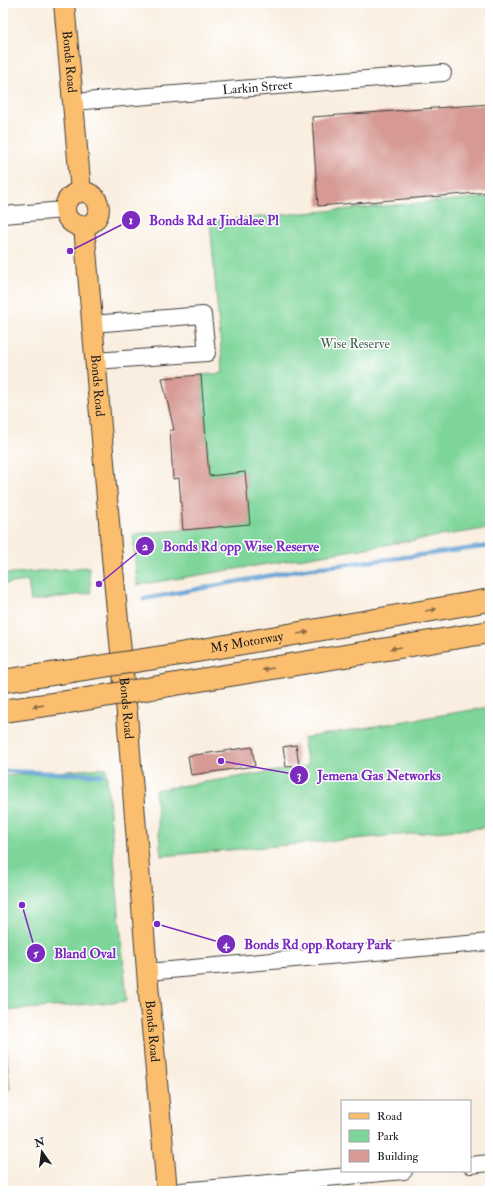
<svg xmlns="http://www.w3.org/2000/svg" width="493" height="1194" font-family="'IM FELL Double Pica',serif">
<rect width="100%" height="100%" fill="#fff"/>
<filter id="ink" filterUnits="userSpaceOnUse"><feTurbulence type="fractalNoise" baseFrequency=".025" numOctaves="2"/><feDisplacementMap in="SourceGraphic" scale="8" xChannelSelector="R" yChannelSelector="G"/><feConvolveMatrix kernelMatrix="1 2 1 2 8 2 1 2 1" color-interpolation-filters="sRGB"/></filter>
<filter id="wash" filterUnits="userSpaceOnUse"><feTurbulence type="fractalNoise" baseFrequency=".012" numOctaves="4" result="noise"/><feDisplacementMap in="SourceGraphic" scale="16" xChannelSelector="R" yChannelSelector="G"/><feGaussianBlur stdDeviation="0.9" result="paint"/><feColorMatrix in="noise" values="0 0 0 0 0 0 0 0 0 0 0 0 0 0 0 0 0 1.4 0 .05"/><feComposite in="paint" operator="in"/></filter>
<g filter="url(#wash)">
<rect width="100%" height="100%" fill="#f9eedf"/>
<!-- green -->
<g fill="#7dd59a" stroke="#4c785b">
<path d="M490 197V528L137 585 133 534 250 524 245 472 209 476 201 375 223 373 210 221Z"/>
<path d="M89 567 91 593 31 601 28 581 3 584V574Z"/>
<path d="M490 707V827L161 856 155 790 308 766 303 738Z"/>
<path d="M106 768 127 1001 3 1011V776Z"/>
<path d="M3 1011 10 1090H3Z"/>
</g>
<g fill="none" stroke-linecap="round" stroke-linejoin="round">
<!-- stream -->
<g stroke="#61a0d3" stroke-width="4.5">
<path d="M144 599 305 569 398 558 490 546"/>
<path d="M3 771 102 775"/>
</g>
</g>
<g id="blocks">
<!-- building -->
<g fill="#d69993">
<path d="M490 104V192L318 206 312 117Z"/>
<path d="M201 375 209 476 245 472 250 524 183 530 179 478 173 479 170 430H174L162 378Z"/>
<path d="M296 745 299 765 286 767 283 747Z"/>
<path d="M252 747 255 766 191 775 188 756Z"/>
</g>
</g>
</g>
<g filter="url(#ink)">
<use href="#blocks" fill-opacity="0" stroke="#3d3c39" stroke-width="1"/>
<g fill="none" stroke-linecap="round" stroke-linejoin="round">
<!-- minor casing -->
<g stroke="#3d3c39" stroke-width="18">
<g id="minor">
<path id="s1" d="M72 102 443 73"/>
<path d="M3 215 64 210"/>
<path d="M92 324 203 315 207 353 95 361"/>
<path d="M147 972 490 942"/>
<path d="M470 1165 490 1163"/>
<path d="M181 1191 404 1171"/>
</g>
</g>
<!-- major casing -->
<g stroke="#3d3c39" stroke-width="22">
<g id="major">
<path id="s2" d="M64 3 81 192"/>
<circle cx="82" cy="209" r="17"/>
<path id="s3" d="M84 226 113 569 127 714 148 984 167 1191"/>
</g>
</g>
<!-- highway casing -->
<g stroke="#3d3c39" stroke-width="24">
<g id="highway">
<path id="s4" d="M168 656 490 600"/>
<path d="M3 681 72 671"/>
<path d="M170 685 490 632"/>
<path d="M3 711 74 701"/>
</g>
</g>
<!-- minor -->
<use href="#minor" stroke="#fff" stroke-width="16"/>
<!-- major -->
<use href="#major" stroke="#fbbe6e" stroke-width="20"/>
<!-- highway -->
<use href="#highway" stroke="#fbbe6e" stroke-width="22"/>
<!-- highway-bridge casing -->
<g stroke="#3d3c39" stroke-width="24" stroke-linecap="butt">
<g id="highway-bridge">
<path d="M72 671 168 656"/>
<path d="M74 701 170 685"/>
</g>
</g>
<!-- highway-bridge -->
<use href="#highway-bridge" stroke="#fbbe6e" stroke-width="22"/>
</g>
<!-- one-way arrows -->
<defs><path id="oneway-solid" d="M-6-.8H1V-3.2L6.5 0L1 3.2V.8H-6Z"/></defs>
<g fill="#8c6d45">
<use href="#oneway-solid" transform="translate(431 610) rotate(-10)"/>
<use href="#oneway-solid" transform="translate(303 633) rotate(-10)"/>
<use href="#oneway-solid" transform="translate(396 648) rotate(171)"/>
<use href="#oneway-solid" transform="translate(268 669) rotate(171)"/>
<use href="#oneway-solid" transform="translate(38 706) rotate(172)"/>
</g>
</g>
<g text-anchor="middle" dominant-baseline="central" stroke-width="3" stroke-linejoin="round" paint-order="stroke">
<!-- street labels -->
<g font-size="13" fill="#1c1c1c" stroke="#fff">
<text stroke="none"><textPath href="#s2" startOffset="59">Bonds Road</textPath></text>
<text stroke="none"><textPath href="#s1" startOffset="186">Larkin Street</textPath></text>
<text stroke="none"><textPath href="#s3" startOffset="160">Bonds Road</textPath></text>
<text stroke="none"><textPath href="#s4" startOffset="80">M5 Motorway</textPath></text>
<text stroke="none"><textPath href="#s3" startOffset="484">Bonds Road</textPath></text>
<text stroke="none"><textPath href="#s3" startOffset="808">Bonds Road</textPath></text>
</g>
<!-- park labels -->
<g font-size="13" fill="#3e5d48" stroke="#fff">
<text x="355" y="344">Wise Reserve</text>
</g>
</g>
<!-- callouts -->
<path fill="none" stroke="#7b2cbf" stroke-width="1.5" d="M70 251L131 220M99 584L145 546M221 761L299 775M157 924L226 944M22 905L36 953"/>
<g fill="#7b2cbf" stroke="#fff" stroke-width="1.5">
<circle cx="70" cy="251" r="4"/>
<circle cx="99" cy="584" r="4"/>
<circle cx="221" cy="761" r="4"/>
<circle cx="157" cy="924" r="4"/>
<circle cx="22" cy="905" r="4"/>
<circle cx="131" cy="220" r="10"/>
<circle cx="145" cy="546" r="10"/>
<circle cx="299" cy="775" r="10"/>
<circle cx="226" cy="944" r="10"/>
<circle cx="36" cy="953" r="10"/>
</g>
<g font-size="12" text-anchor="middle" font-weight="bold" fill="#fff">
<text x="131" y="224">1</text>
<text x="145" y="550">2</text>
<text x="299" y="779">3</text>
<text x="226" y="948">4</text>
<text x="36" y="957">5</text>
</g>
<g font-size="14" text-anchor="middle" font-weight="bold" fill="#7b2cbf" stroke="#fff" stroke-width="3" stroke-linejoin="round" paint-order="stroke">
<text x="214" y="225">Bonds Rd at Jindalee Pl</text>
<text x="241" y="551">Bonds Rd opp Wise Reserve</text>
<text x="379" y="780">Jemena Gas Networks</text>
<text x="318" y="949">Bonds Rd opp Rotary Park</text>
<text x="85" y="958">Bland Oval</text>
</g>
<!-- margin -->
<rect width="493" height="1194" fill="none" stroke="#fff" stroke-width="16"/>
<!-- legend -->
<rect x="341" y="1100" width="130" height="72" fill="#ffffff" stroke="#a4a4a4"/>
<rect x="349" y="1113" width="20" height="6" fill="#fbbe6e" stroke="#a4a4a4"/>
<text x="377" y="1120" font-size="12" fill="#1c1c1c">Road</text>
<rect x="349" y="1130" width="20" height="12" fill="#7dd59a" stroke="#a4a4a4"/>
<text x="377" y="1140" font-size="12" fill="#1c1c1c">Park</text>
<rect x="349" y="1150" width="20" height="12" fill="#d69993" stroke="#a4a4a4"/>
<text x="377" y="1160" font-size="12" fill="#1c1c1c">Building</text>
<!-- north arrow -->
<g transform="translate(42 1152) rotate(346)" stroke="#ffffff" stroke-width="3" paint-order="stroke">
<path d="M0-3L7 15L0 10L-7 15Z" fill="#1c1c1c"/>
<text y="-6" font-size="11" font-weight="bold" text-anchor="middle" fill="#1c1c1c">N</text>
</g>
</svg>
